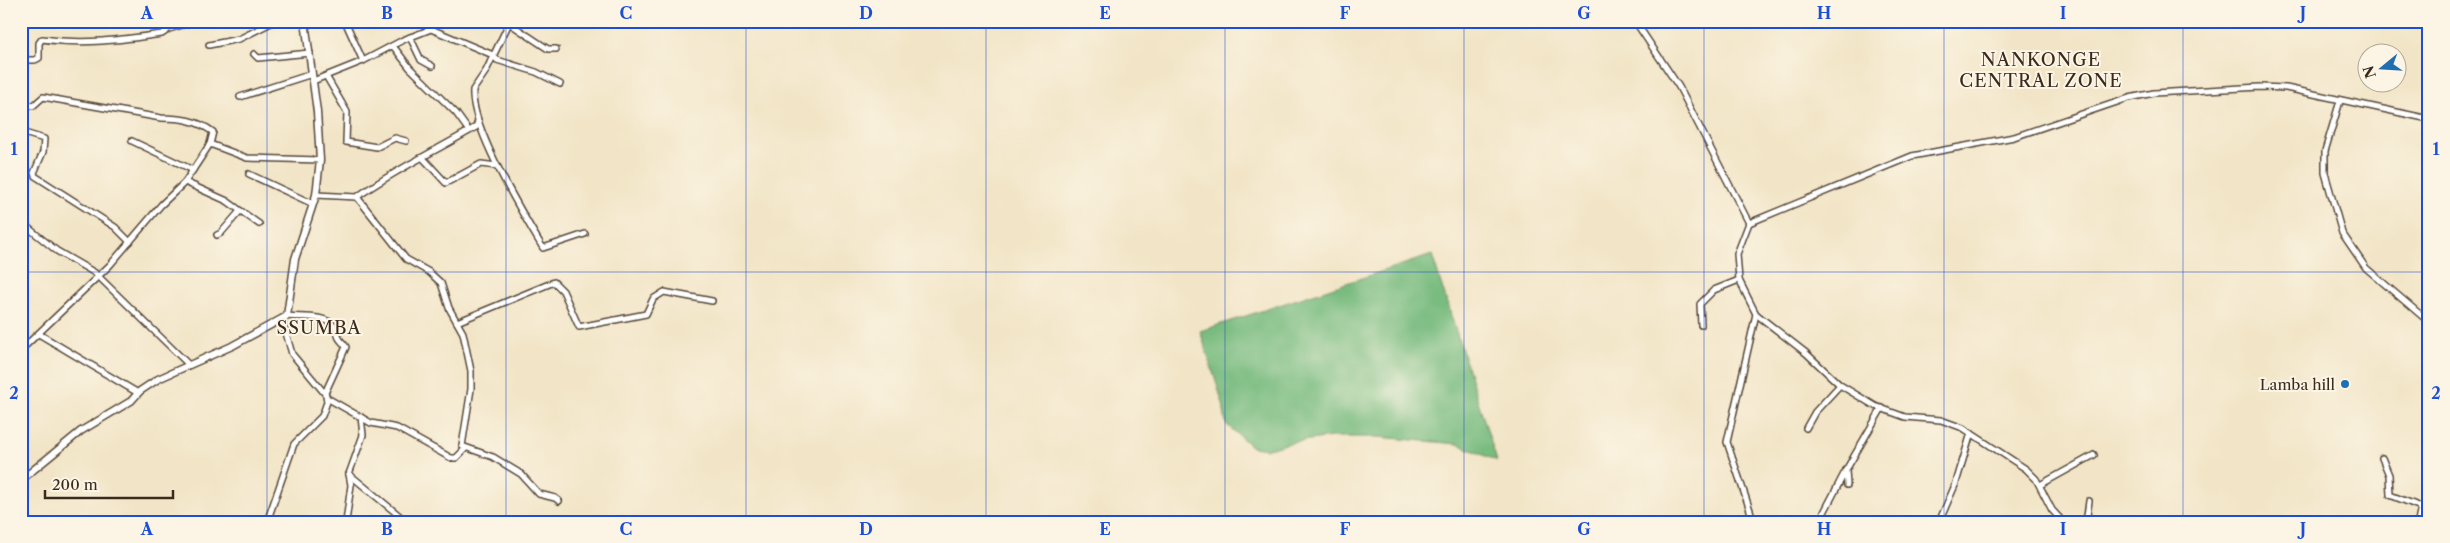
<svg xmlns="http://www.w3.org/2000/svg" width="2450" height="543" font-family="'Libre Caslon Text',serif">
<rect width="100%" height="100%" fill="#fcf5e5"/>
<filter id="ink" filterUnits="userSpaceOnUse"><feTurbulence type="fractalNoise" baseFrequency=".02" numOctaves="2"/><feDisplacementMap in="SourceGraphic" scale="10" xChannelSelector="R" yChannelSelector="G"/><feConvolveMatrix kernelMatrix="1 2 1 2 8 2 1 2 1" color-interpolation-filters="sRGB"/></filter>
<filter id="wash" filterUnits="userSpaceOnUse"><feTurbulence type="fractalNoise" baseFrequency=".0096" numOctaves="4" result="noise"/><feDisplacementMap in="SourceGraphic" scale="20" xChannelSelector="R" yChannelSelector="G"/><feGaussianBlur stdDeviation="1.12" result="paint"/><feColorMatrix in="noise" values="0 0 0 0 0 0 0 0 0 0 0 0 0 0 0 0 0 1.4 0 .05"/><feComposite in="paint" operator="in"/></filter>
<g filter="url(#wash)">
<rect width="100%" height="100%" fill="#f2e5c7"/>
<!-- forest -->
<path fill="#79bc80" stroke="#5a734f" d="M1432 255 1497 461 1458 444 1378 437H1332L1294 442 1268 449 1252 447 1226 424 1223 404 1200 331Z"/>
</g>
<g filter="url(#ink)">
<g fill="none" stroke-linecap="round" stroke-linejoin="round">
<!-- minor casing -->
<g stroke="#564637" stroke-width="8">
<g id="minor">
<path d="M345 21 363 61"/>
<path d="M510 21 486 71 473 90C470 127 523 215 543 248L585 234"/>
<path d="M1635 21 1679 87 1749 223 1737 254 1739 280 1756 314 1727 442 1754 522"/>
<path d="M509 23 548 49H556"/>
<path d="M410 37 421 60 432 66"/>
<path d="M209 45 239 39 275 21"/>
<path d="M393 46 410 68 456 113 469 131"/>
<path d="M254 54 258 58 310 53"/>
<path d="M21 60H35L39 58V43L42 39C83 45 121 40 162 34L169 29 196 21"/>
<path d="M326 76 347 112 346 142 377 147 395 138 406 141"/>
<path d="M313 81 363 61 403 40 431 29 493 55 497 60 536 72 560 84"/>
<path d="M240 97 312 74"/>
<path d="M2340 101 2325 151V173L2342 233 2366 268 2429 322"/>
<path d="M21 104 33 106 43 97 161 118C180 118 197 120 213 132L210 144 247 158 320 160"/>
<path d="M21 132 44 139 43 152 34 173 35 176 115 227 130 242"/>
<path d="M132 141 193 170"/>
<path d="M423 158 446 183 481 164 497 166"/>
<path d="M249 174 313 204"/>
<path d="M185 182 227 201 259 224"/>
<path d="M316 195 357 197 406 259 429 272 441 283 449 308 463 333 471 371V389L462 446 493 457 521 474 539 494 555 498 559 501"/>
<path d="M357 197C394 170 436 151 476 127L478 121"/>
<path d="M21 222 57 251 95 273 188 364"/>
<path d="M1749 223 1912 156 2014 137 2129 98 2154 93 2260 87 2286 88 2429 119"/>
<path d="M217 235 221 233 240 211"/>
<path d="M1756 314 1806 353 1840 385 1875 406 1905 417 1941 420 1963 428 2026 469 2036 479 2052 510 2063 522"/>
<path d="M287 316C301 318 324 314 334 326 337 329 337 334 339 338 341 342 344 343 346 347L325 393"/>
<path d="M457 322 554 282 563 291 579 327 646 314 653 299 664 292 712 301"/>
<path d="M1701 325 1700 304 1714 290 1739 280"/>
<path d="M39 334 138 393"/>
<path d="M21 350 110 265 161 205 185 182 210 144"/>
<path d="M327 398 371 423 397 428 451 458H456L465 449"/>
<path d="M1806 428 1815 412 1840 385"/>
<path d="M2382 458 2389 475 2390 495 2421 507 2418 522"/>
<path d="M349 474 407 522"/>
<path d="M1847 485 1846 470 1882 408"/>
<path d="M2040 485 2094 455"/>
<path d="M267 522 294 444 322 416 327 402 326 395 292 354 282 319"/>
<path d="M346 522 351 485 349 474 363 435 361 417"/>
<path d="M1819 522 1846 470"/>
<path d="M1939 522 1956 483 1971 433"/>
<path d="M2083 522 2087 516 2089 501"/>
</g>
</g>
<!-- tertiary casing -->
<g stroke="#564637" stroke-width="9">
<path id="tertiary" d="M21 480 81 431 131 401 140 391 158 379 232 346 287 316 295 259 316 195 320 160 317 112 305 21"/>
</g>
<!-- minor -->
<use href="#minor" stroke="#fff" stroke-width="5"/>
<!-- tertiary -->
<use href="#tertiary" stroke="#fff" stroke-width="6"/>
</g>
</g>
<!-- grid -->
<path fill="none" stroke="#1d4ed8" stroke-width="1" stroke-opacity="0.55" d="M267 21V522M506 21V522M746 21V522M986 21V522M1225 21V522M1464 21V522M1704 21V522M1944 21V522M2183 21V522M21 272H2429"/>
<!-- markers -->
<circle fill="#1f6fb2" stroke="#fcf5e5" stroke-width="2" cx="2345" cy="384" r="5"/>
<g text-anchor="middle" dominant-baseline="central" stroke-width="4" stroke-linejoin="round" paint-order="stroke">
<!-- poi labels -->
<g font-size="15" fill="#3b2a1e" stroke="#fcf5e5" text-anchor="end">
<text x="2335" y="384">Lamba hill</text>
</g>
<!-- quarter labels -->
<g font-size="18" letter-spacing="1" fill="#3b2a1e" stroke="#fcf5e5">
<text x="2041" y="60">NANKONGE<tspan x="2041" dy="21">CENTRAL ZONE</tspan></text>
<text x="319" y="328">SSUMBA</text>
</g>
</g>
<!-- margin -->
<rect width="2450" height="543" fill="none" stroke="#fcf5e5" stroke-width="55"/>
<!-- north arrow -->
<g transform="translate(2382 68) rotate(252)"><circle r="24" fill="#fcf5e5" stroke="#afa495"/>
<path d="M0-4L9 19L0 12L-9 19Z" fill="#1f6fb2"/>
<text y="-8" font-size="14" font-weight="bold" text-anchor="middle" fill="#3b2a1e">N</text>
</g>
<!-- scale -->
<path d="M45 490v8h128v-8" fill="none" stroke="#3b2a1e" stroke-width="2.5"/>
<text x="52" y="490" font-size="15" fill="#3b2a1e" stroke="#fcf5e5" stroke-width="4" paint-order="stroke">200 m</text>
<rect x="28" y="28" width="2394" height="488" fill="none" stroke="#1d4ed8" stroke-width="2"/>
<g font-size="16" text-anchor="middle" font-weight="bold" fill="#1d4ed8">
<text x="147" y="19">A</text>
<text x="387" y="19">B</text>
<text x="626" y="19">C</text>
<text x="866" y="19">D</text>
<text x="1105" y="19">E</text>
<text x="1345" y="19">F</text>
<text x="1584" y="19">G</text>
<text x="1824" y="19">H</text>
<text x="2063" y="19">I</text>
<text x="2303" y="19">J</text>
<text x="14" y="155">1</text>
<text x="2436" y="155">1</text>
<text x="14" y="399">2</text>
<text x="2436" y="399">2</text>
<text x="147" y="535">A</text>
<text x="387" y="535">B</text>
<text x="626" y="535">C</text>
<text x="866" y="535">D</text>
<text x="1105" y="535">E</text>
<text x="1345" y="535">F</text>
<text x="1584" y="535">G</text>
<text x="1824" y="535">H</text>
<text x="2063" y="535">I</text>
<text x="2303" y="535">J</text>
</g>
</svg>
